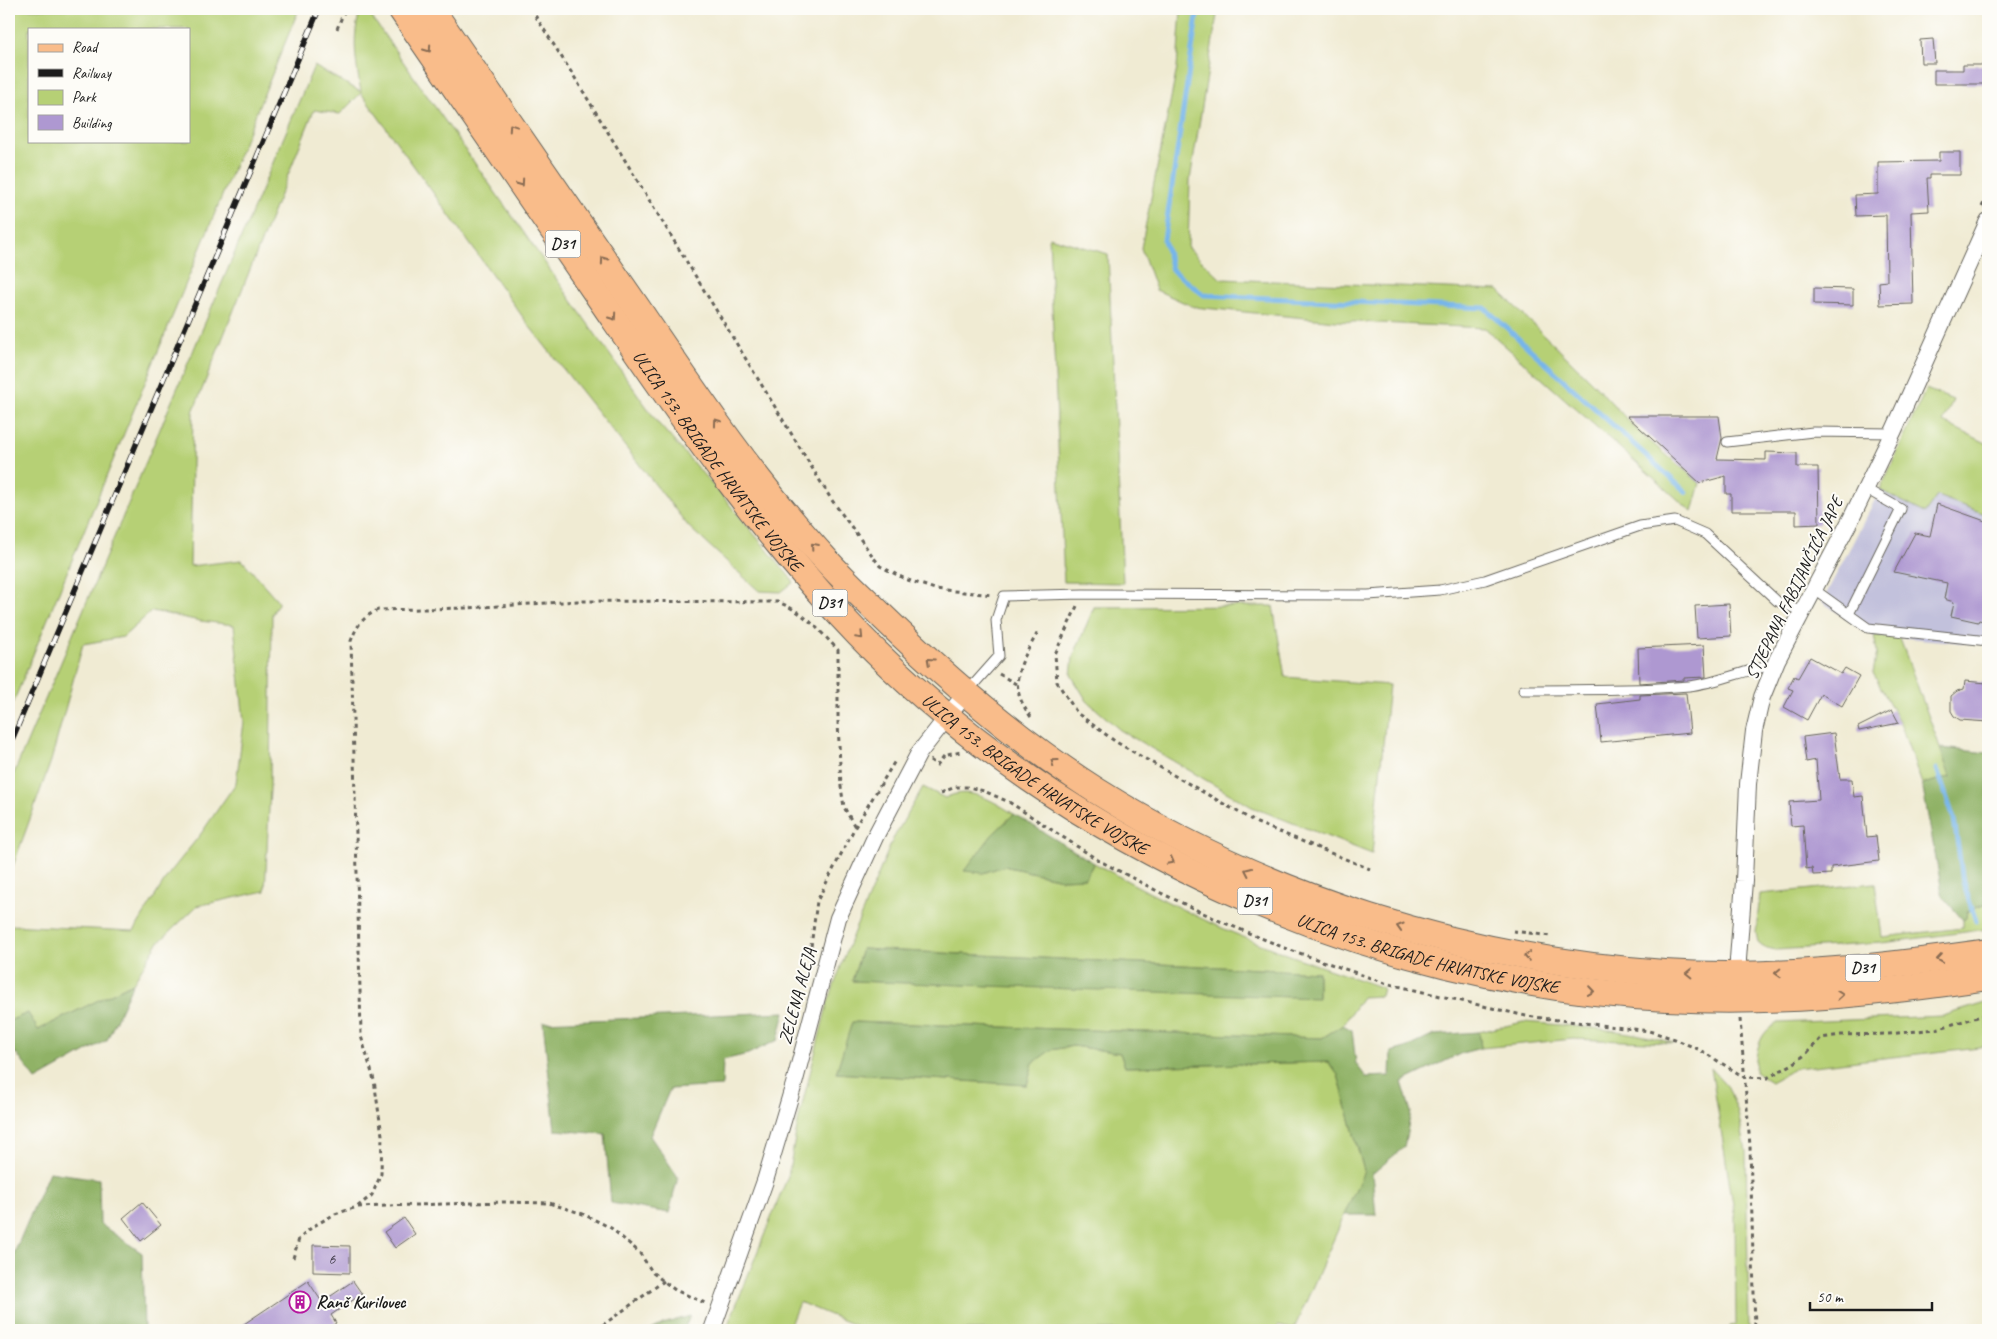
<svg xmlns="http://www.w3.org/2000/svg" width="1997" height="1339" font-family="Caveat,sans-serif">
<rect width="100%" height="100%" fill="#fdfcf7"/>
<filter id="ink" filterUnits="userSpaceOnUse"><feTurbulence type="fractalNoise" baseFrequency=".02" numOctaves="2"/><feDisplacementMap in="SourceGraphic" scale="10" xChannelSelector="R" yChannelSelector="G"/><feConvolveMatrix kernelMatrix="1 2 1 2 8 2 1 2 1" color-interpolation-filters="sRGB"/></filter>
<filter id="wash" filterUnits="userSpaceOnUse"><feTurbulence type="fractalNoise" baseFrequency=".0096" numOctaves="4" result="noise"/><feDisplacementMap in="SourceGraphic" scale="20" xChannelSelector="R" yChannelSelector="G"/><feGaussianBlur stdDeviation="1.12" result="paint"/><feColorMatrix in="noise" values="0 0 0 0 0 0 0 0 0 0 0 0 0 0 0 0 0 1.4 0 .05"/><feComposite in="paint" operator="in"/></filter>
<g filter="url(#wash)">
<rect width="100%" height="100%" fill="#f0ebd3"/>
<!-- industrial -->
<path fill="#c2c1dc" d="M1880 490 1925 512 1936 496 1988 515V645L1874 635 1862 629 1822 602Z"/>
<!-- green -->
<g fill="#b6d075" stroke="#697648" fill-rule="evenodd">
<path d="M9 9H299L9 713ZM29 29H189V141H29Z"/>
<path d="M361 9H366L658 423 725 499 794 582 781 592 759 591 689 527 530 327 361 93 340 114 314 110 193 412 190 566 242 560 279 602 272 614 270 788 265 891 197 906 157 944 133 983 38 1030 28 1013 9 1021V925L134 931 168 875 200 835 236 783 244 722 234 625 200 621 152 611 123 637 83 644 51 761 9 877V785L314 66 361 92C356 63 351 37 361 9Z"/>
<path d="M1181 9H1218L1190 180 1188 248 1221 279 1498 290 1592 382 1640 433 1700 483 1692 512 1485 328 1336 321 1194 307 1156 290 1141 248 1177 68Z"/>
<path d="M1049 237 1108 254 1123 583 1064 582Z"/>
<path d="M1926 389 1953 400 1943 422 1988 444V515L1937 496 1925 513 1880 490Z"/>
<path d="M1273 606 1285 677 1389 685 1372 854 1252 807 1120 730 1087 701 1071 675 1073 657 1094 607Z"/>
<path d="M1874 635 1886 637 1899 636 1951 777 1922 784 1900 723 1873 673 1877 652Z"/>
<path d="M923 787 945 798C969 785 993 801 1014 814L992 835 983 873 1004 866 1061 879 1085 878 1094 863C1133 884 1172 905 1213 924 1268 949 1326 968 1383 988L1381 996 1362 997 1343 1025 1322 1038 853 1022 836 1073 1027 1085 1033 1062 1051 1050 1073 1046 1120 1053 1125 1067 1328 1062 1338 1075 1364 1171 1294 1329 1278 1326 1276 1330H866L799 1302 788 1330H726L788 1176 799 1117 828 1002 851 939 893 839ZM862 949 1318 972V997L852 981Z"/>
<path d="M1875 883 1882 937 1963 928V920L1966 918 1967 911 1987 904 1988 929 1882 943 1776 950 1763 947 1758 943 1756 932 1760 894Z"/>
<path d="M1988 1002V1046L1796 1068 1771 1082 1755 1072C1756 1052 1758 1032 1778 1023L1943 1016Z"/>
<path d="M1523 1022C1574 1026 1625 1029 1674 1043L1573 1039 1481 1048 1479 1032Z"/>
<path d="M1711 1068 1728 1087 1738 1113 1746 1151 1749 1330H1730V1326L1736 1325 1735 1217Z"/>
</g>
<!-- forest -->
<g fill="#90b266" stroke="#566741">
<path d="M1940 748 1988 753V906L1987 904 1967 911 1966 918 1963 920 1943 897 1922 784 1950 777Z"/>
<path d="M1014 814 1094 863 1085 878 1061 879 1004 866 983 873 964 871 992 835Z"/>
<path d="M862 949 1318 972V998L852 981Z"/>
<path d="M133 983 107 1040 36 1080 16 1053 9 1055V1021L28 1013 38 1030Z"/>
<path d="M785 1012 778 1040 748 1054 723 1060 722 1086 670 1089 650 1136 678 1177 669 1213 611 1203 605 1134 555 1130 543 1022Z"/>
<path d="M852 1022 1322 1038 1343 1025 1352 1030 1356 1064 1366 1077 1390 1076 1391 1052 1409 1047 1434 1035 1479 1032 1481 1048 1462 1053 1402 1082 1411 1112 1404 1147 1372 1174 1376 1215H1344L1364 1171 1338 1075 1328 1062 1125 1067 1120 1053 1073 1046 1051 1050 1033 1063 1027 1085 836 1073Z"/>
<path d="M49 1172 99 1179 100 1224 142 1253 144 1330H9V1265Z"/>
<path d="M690 1316 684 1330H651L663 1324Z"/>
</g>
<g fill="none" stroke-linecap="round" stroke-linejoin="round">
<!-- stream -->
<g stroke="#76b5ea" stroke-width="5">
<path d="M1198 9 1164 240 1172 270 1204 295 1485 308 1686 492"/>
<path d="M1937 769 1954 819 1963 882 1976 921"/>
</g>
</g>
<g id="blocks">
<!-- building -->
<g fill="#ae98d1">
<path d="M1933 39 1935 63H1921L1920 40Z"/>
<path d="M1963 65H1988V84H1934V70H1963Z"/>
<path d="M1939 152H1960V175H1930V178H1927L1929 211 1911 212 1913 304 1880 305 1879 282 1887 281 1886 215 1856 216 1855 195 1878 194V162L1939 161Z"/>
<path d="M1814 288 1853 289V305L1814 304Z"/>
<path d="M1627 416H1719L1722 438 1717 459 1766 460V452L1797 453V467H1818L1819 524 1796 525V511H1731V494H1726V476L1700 483Z"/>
<path d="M1937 504 1988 522V598L1983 621 1979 620 1978 622 1951 616 1954 602 1944 599 1947 583 1894 572 1915 533 1930 536Z"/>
<path d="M1729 604 1731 636 1697 638 1695 606Z"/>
<path d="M1704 645 1706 677 1684 678V680L1639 683 1638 648Z"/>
<path d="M1810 657 1841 674 1845 668 1859 676 1842 706 1821 694 1807 720 1784 707 1793 690 1788 688 1794 676 1798 678Z"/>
<path d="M1965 681 1987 683 1988 722 1960 720 1954 716 1951 711V696L1957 691 1964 689Z"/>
<path d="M1686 693 1690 733 1601 742 1597 704 1640 699V695Z"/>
<path d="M1892 710 1899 723 1859 731 1858 727Z"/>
<path d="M1834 733 1840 779H1852L1854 797 1863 796 1867 837 1876 836 1879 861 1831 867V874L1813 875 1812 868 1806 869 1803 825 1791 826 1789 802 1819 800 1816 760 1806 762 1803 737Z"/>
<path d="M142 1202 161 1225 141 1241 123 1218Z"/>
<path d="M404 1218 415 1234 395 1248 384 1232Z"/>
<path d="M313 1245 350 1246V1273L313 1272Z"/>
<path d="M308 1281 322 1302 353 1281 362 1294 331 1315 336 1323 326 1330H235Z"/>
</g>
</g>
</g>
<g filter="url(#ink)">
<use href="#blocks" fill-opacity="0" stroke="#66645c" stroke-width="1"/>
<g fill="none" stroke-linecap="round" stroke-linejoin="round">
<!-- lane casing -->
<g stroke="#66645c" stroke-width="11">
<g id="lane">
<path d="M1727 442 1813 432 1893 433"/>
<path d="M1815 590 1868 628 1988 641"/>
<path d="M1849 614 1901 509 1866 489"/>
<path d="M1523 690C1578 689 1634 691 1689 686 1718 683 1746 669 1775 665"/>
<path d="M967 692 999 656 996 620 1004 596 1083 594 1368 595 1440 590 1485 580 1640 526 1675 521 1705 534 1777 601 1802 612"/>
</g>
</g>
<!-- street casing -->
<g stroke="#66645c" stroke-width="18">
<g id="street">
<path d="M1738 983V959L1744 881 1748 784 1754 731 1762 697 1777 660 1852 517 1894 430 1988 221"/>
<path d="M712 1330 765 1181 794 1084 838 918 876 835 919 753 966 693"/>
</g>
</g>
<!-- primary casing -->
<g stroke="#66645c" stroke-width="28">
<g id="primary">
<path id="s1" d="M401 9C471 111 542 213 612 316 688 426 765 538 858 634 1063 847 1373 983 1667 998 1775 1004 1882 993 1988 977"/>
<path d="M431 9C500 109 569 209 638 309 697 396 756 484 827 561 845 581 865 599 883 617 949 681 1019 742 1097 791 1267 898 1464 959 1664 973 1773 980 1881 967 1988 952"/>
</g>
</g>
<!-- path -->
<g stroke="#66645c" stroke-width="3" stroke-dasharray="4 4" stroke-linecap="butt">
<path d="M531 9 575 78 831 499 880 566 905 579 935 589 993 595"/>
<path d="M337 29 345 9"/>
<path d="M1982 207 1988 194"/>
<path d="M1077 606 1055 654 1057 682 1077 713 1116 742 1257 823 1370 869"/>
<path d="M999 674 1016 684"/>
<path d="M1031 717C1006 684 1020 664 1038 632"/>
<path d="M930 760 937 765 944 756 960 752"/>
<path d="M941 793 955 787H968L984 791 1009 802 1098 860 1161 893 1220 921 1285 948 1342 968 1385 983 1526 1016 1649 1031 1675 1039 1700 1050 1744 1077 1767 1078 1793 1064 1806 1054 1821 1038 1841 1035 1889 1034 1936 1029 1988 1014"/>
<path d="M1513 931 1551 936"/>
<path d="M810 954 817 901 855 827 895 761"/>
<path d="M1740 1019 1750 1146 1755 1330"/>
<path d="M358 1207 502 1202 549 1203 583 1214 611 1228 639 1252 653 1273 675 1290 705 1303"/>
<path d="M293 1258 299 1239 312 1227 335 1214 357 1207 372 1195 381 1174 382 1135 374 1080 361 1036 360 990 351 641C357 625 363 617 378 610L467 608 577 601 778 602C804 612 819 630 838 650V722L841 787 844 807 855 827"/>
<path d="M596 1330 664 1281"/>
</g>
<!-- lane -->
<use href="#lane" stroke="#fff" stroke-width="9"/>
<!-- street -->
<use href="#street" stroke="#fff" stroke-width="16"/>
<!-- primary -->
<use href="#primary" stroke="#f9bc8a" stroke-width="26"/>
<!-- rail casing -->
<g stroke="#1c1c1c" stroke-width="5.5">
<path id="rail" d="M9 747 319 9"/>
</g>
<!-- rail -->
<use href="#rail" stroke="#fdfcf7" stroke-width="4" stroke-dasharray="11" stroke-linecap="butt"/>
</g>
<!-- one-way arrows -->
<defs><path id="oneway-chevron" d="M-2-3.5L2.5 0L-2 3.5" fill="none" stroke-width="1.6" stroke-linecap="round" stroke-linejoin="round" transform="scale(1.25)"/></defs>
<g stroke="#8a6c53">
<use href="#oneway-chevron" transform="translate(428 49) rotate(55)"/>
<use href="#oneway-chevron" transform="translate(512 127) rotate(-124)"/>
<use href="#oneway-chevron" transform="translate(521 183) rotate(55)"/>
<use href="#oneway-chevron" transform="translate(604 260) rotate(-125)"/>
<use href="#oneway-chevron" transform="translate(613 317) rotate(55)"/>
<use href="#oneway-chevron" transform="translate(717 422) rotate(-126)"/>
<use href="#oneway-chevron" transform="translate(814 546) rotate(-131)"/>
<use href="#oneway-chevron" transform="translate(860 636) rotate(46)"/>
<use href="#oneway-chevron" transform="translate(930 661) rotate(-138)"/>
<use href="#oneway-chevron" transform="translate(1054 762) rotate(-144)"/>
<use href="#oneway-chevron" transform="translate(1171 861) rotate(28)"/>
<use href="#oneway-chevron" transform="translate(1248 871) rotate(-155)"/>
<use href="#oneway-chevron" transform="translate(1400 927) rotate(-163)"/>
<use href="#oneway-chevron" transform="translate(1527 956) rotate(-171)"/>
<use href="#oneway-chevron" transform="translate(1940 959) rotate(172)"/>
<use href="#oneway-chevron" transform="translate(1689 973) rotate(-179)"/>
<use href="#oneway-chevron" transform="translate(1778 973) rotate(178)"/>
<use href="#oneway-chevron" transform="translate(1591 991) rotate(8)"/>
<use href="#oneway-chevron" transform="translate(1840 995) rotate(-5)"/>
</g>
</g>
<!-- icons -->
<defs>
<g id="building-ring" transform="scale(1.125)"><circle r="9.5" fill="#fdfcf7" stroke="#b5179e" stroke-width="1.5"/><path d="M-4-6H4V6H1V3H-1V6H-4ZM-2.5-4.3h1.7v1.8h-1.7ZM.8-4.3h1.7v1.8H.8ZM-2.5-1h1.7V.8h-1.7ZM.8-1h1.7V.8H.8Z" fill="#b5179e"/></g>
</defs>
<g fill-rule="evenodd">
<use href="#building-ring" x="300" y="1302"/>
</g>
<g text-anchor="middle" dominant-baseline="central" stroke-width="4" stroke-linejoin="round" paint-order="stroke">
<!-- number labels -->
<g font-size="15" fill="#403b49">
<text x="332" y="1259">6</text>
</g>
<!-- shield labels -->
<g fill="#fdfcf7" stroke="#605f5e" stroke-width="1">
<rect x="545.5" y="230.5" width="35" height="27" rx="4"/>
<rect x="812.5" y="589.5" width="35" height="27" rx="4"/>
<rect x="1237.5" y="887.5" width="35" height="27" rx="4"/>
<rect x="1845.5" y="954.5" width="35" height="27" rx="4"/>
</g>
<g font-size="16" font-weight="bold" fill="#1c1c1c">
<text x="563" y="244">D31</text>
<text x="830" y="603">D31</text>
<text x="1255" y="901">D31</text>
<text x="1863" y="968">D31</text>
</g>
<!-- street labels -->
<g font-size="18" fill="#1c1c1c" stroke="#fdfcf7">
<text stroke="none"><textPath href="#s1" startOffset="552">ULICA 153. BRIGADE HRVATSKE VOJSKE</textPath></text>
<text transform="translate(1794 588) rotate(-64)">STJEPANA FABIJANČIĆA JAPE</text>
<text stroke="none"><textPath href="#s1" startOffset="1002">ULICA 153. BRIGADE HRVATSKE VOJSKE</textPath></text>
<text stroke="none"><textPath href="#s1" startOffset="1438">ULICA 153. BRIGADE HRVATSKE VOJSKE</textPath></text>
<text transform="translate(797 996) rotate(-75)">ZELENA ALEJA</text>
</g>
<!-- poi labels -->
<g font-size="18" font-weight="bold" fill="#1c1c1c" stroke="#fdfcf7" text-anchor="start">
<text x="316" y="1302">Ranč Kurilovec</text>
</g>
</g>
<!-- margin -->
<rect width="1997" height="1339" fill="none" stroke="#fdfcf7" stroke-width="30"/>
<!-- legend -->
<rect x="28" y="28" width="162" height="115" fill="#fdfcf7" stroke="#a3a29f"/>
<rect x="38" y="44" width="25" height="8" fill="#f9bc8a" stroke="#a3a29f"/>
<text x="72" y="52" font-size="15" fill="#1c1c1c">Road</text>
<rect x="38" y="69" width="25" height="8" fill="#1c1c1c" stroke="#a3a29f"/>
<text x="72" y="78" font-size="15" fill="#1c1c1c">Railway</text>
<rect x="38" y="90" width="25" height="15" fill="#b6d075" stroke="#a3a29f"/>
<text x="72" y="102" font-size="15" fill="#1c1c1c">Park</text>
<rect x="38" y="115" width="25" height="15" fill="#ae98d1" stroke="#a3a29f"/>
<text x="72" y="128" font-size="15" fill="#1c1c1c">Building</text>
<!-- scale -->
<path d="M1810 1302v8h122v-8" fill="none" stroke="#1c1c1c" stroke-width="2.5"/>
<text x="1817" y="1302" font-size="15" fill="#1c1c1c" stroke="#fdfcf7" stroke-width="4" paint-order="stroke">50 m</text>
</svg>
